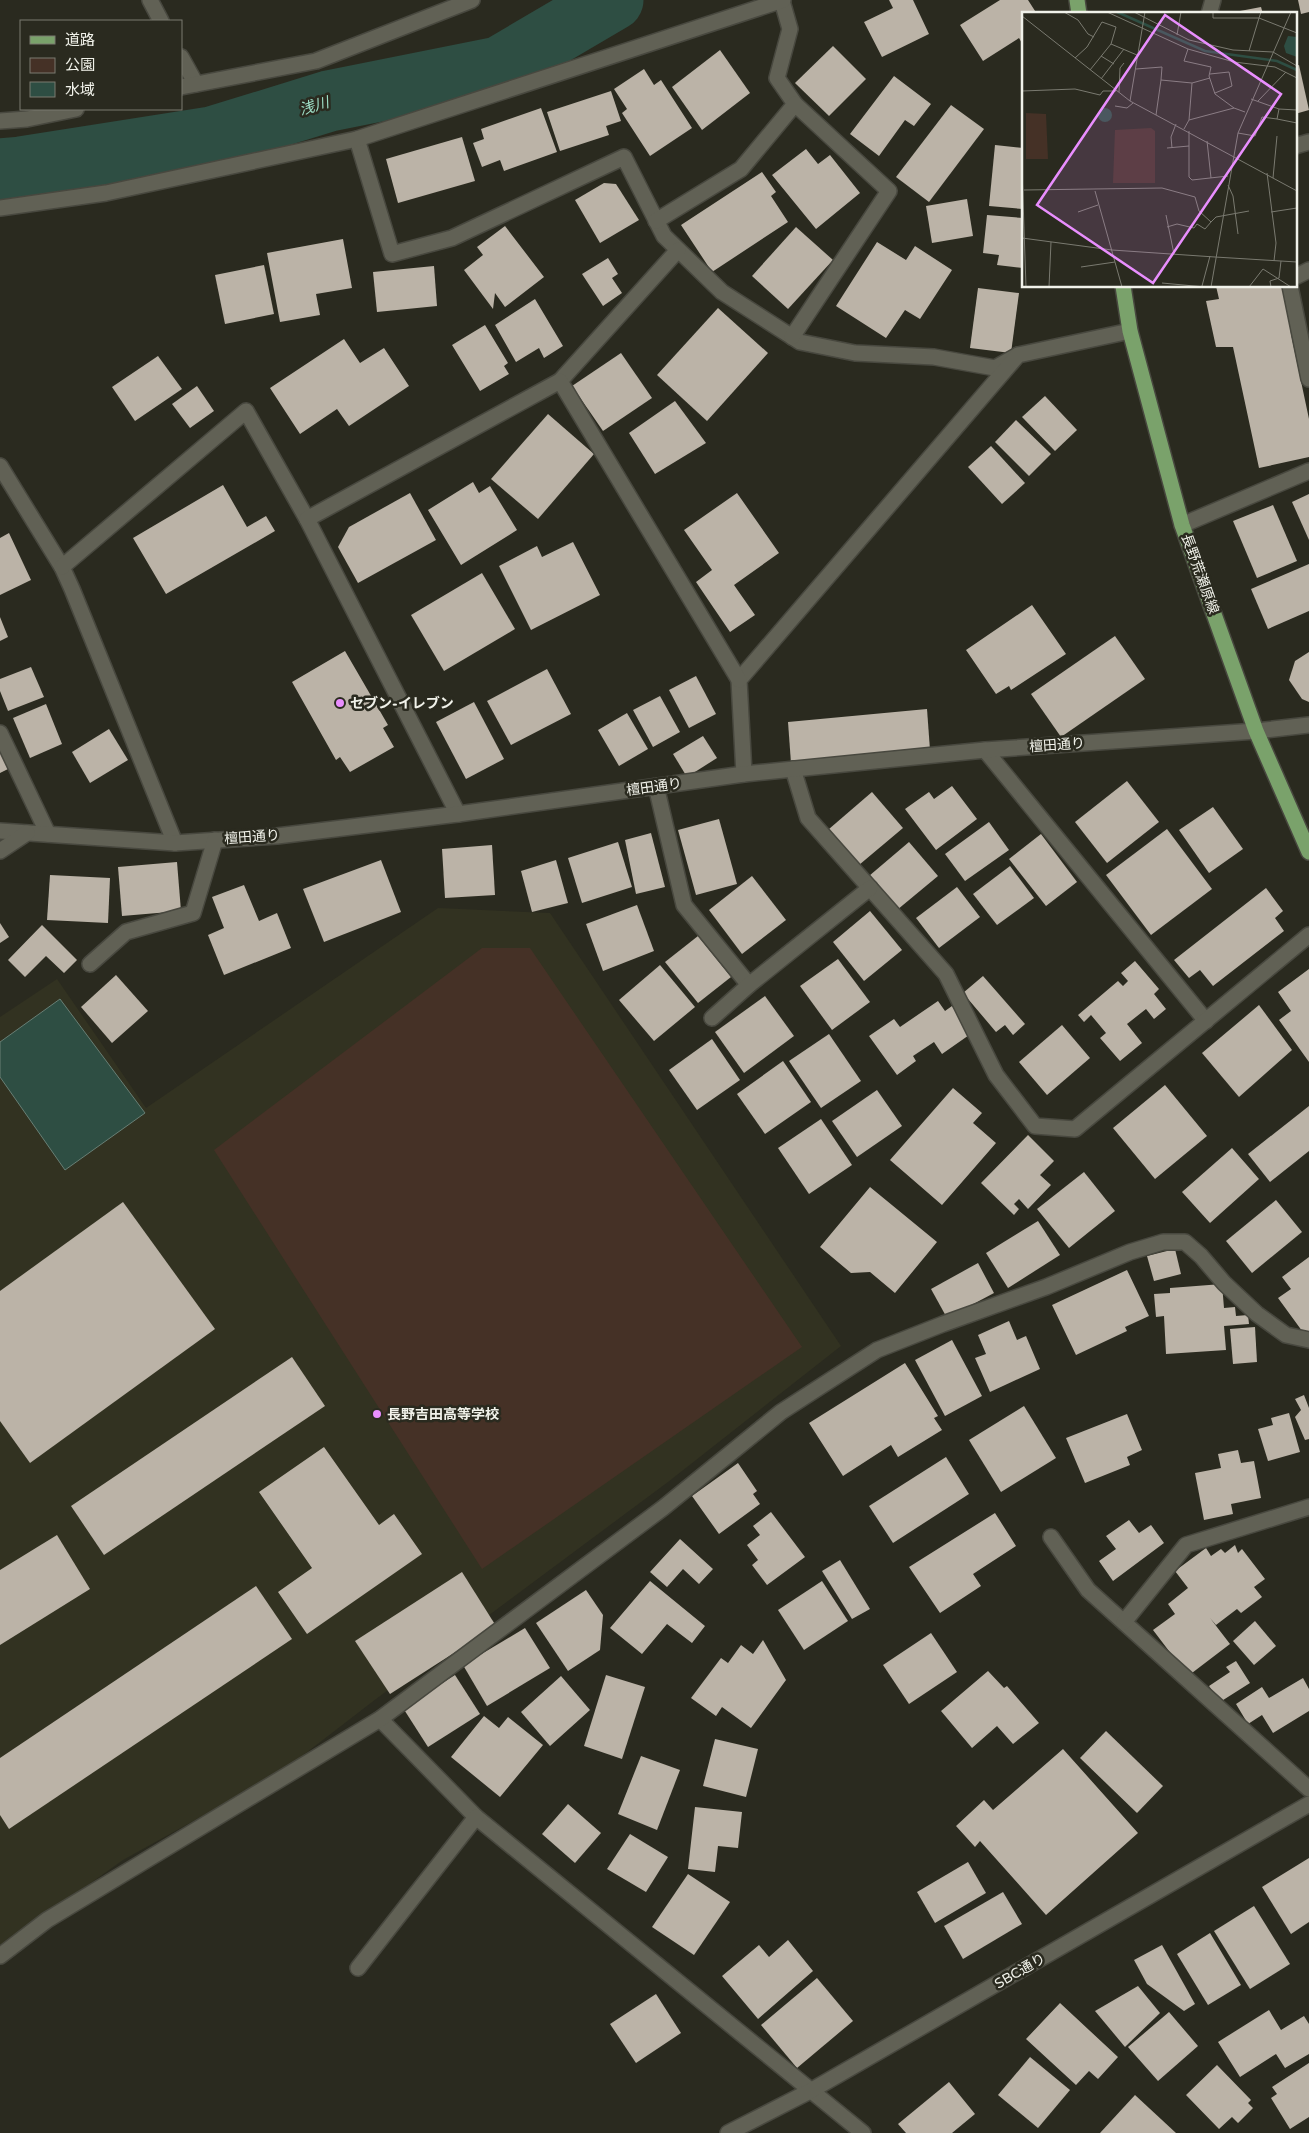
<svg xmlns="http://www.w3.org/2000/svg" width="1309" height="2133" font-family="'Varela Round','Noto Sans JP',sans-serif">
<rect width="100%" height="100%" fill="#2a2a1f"/>
<!-- built -->
<path fill="#323221" d="M438 908 550 913 841 1346 668 1482 376 1699 280 1773 123 1860 0 1948V1017L57 979 146 1108Z"/>
<!-- green -->
<path fill="#453126" d="M482 948H530L802 1347 482 1569 214 1150Z"/>
<!-- water -->
<path fill="#2e4e43" stroke="#687f75" d="M60 999 145 1113 65 1170 0 1077V1042Z"/>
<g fill="none" stroke-linecap="round" stroke-linejoin="round">
<!-- river -->
<path stroke="#2e4e43" stroke-width="61" d="M0 169 21 167 212 137 329 101 499 67 613 0"/>
</g>
<!-- building -->
<g fill="#bbb3a7">
<path d="M889 0H913L929 34 882 57 864 22 893 8Z"/>
<path d="M1000 0H1028L1037 14H1023V45L1019 38 983 61 960 25Z"/>
<path d="M1298 0H1309V12L1301 14Z"/>
<path d="M1261 7 1263 14H1240V11Z"/>
<path d="M833 46 866 79 829 116 795 83Z"/>
<path d="M720 50 750 93 702 130 672 87Z"/>
<path d="M1299 65 1309 110 1295 114V66Z"/>
<path d="M644 69 654 85 661 80 692 128 650 156 622 113 627 109 614 89Z"/>
<path d="M894 76 931 104 914 126 905 120 879 156 850 134Z"/>
<path d="M611 91 621 121 606 126 609 135 560 151 547 112Z"/>
<path d="M951 105 984 129 929 202 896 177Z"/>
<path d="M541 108 557 152 504 171 500 160 482 167 473 143 484 139 481 129Z"/>
<path d="M462 137 475 181 398 203 386 159Z"/>
<path d="M995 145 1023 148V209L989 206Z"/>
<path d="M806 149 818 164 830 155 860 193 816 229 772 175Z"/>
<path d="M762 172 776 192 771 196 788 222 712 272 681 225Z"/>
<path d="M604 183 616 184 639 220 600 243 575 200Z"/>
<path d="M967 199 973 236 932 243 926 206Z"/>
<path d="M987 215 1023 218V268L997 265 999 255 983 253Z"/>
<path d="M505 226 544 277 505 307 495 293 493 309 464 270 483 255 477 247Z"/>
<path d="M796 227 833 260 788 309 752 276Z"/>
<path d="M343 239 352 288 316 294 320 315 280 322 267 253Z"/>
<path d="M877 242 906 260 915 246 952 270 920 319 905 310 886 338 836 306Z"/>
<path d="M608 258 618 274 612 278 622 293 603 306 582 274Z"/>
<path d="M264 265 274 314 225 324 215 275Z"/>
<path d="M434 266 437 306 377 312 373 272Z"/>
<path d="M1216 286H1284L1291 334 1309 419V457L1259 468 1233 347H1216L1206 301 1219 299Z"/>
<path d="M978 288 1019 293 1011 353 970 348Z"/>
<path d="M535 299 563 346 544 358 539 348 516 362 495 325Z"/>
<path d="M718 308 768 353 707 421 657 375Z"/>
<path d="M485 325 508 363 504 366 509 374 480 391 452 345Z"/>
<path d="M344 339 360 363 384 348 409 386 349 426 337 409 300 434 270 388Z"/>
<path d="M621 353 652 398 603 431 572 386Z"/>
<path d="M158 356 182 389 135 421 112 387Z"/>
<path d="M197 386 214 411 190 428 172 404Z"/>
<path d="M1045 396 1077 430 1055 451 1022 417Z"/>
<path d="M675 401 706 443 655 474 629 433Z"/>
<path d="M548 414 594 454 538 519 491 479Z"/>
<path d="M1016 420 1051 454 1029 476 995 442Z"/>
<path d="M991 446 1025 483 1002 504 968 467Z"/>
<path d="M473 482 479 493 490 486 517 530 461 565 428 510Z"/>
<path d="M223 485 247 527 266 516 275 531 166 594 133 538Z"/>
<path d="M410 493 436 540 358 583 338 547 349 527Z"/>
<path d="M737 493 779 553 734 585 755 615 730 632 696 582 712 570 684 530Z"/>
<path d="M1309 494V540L1292 502Z"/>
<path d="M1273 505 1297 561 1257 578 1233 521Z"/>
<path d="M9 533 31 580 0 595V538Z"/>
<path d="M573 542 600 595 531 630 499 566 537 546 542 557Z"/>
<path d="M1309 564V611L1268 629 1251 589Z"/>
<path d="M482 573 515 629 444 671 411 615Z"/>
<path d="M1032 605 1066 654 1011 690 1009 686 996 694 966 650Z"/>
<path d="M0 617 8 637 0 641Z"/>
<path d="M1115 636 1145 679 1061 737 1031 694Z"/>
<path d="M345 651 388 725 383 728 394 747 350 772 340 757 336 760 292 682Z"/>
<path d="M1309 652V702L1302 699 1289 680 1295 661Z"/>
<path d="M31 667 44 697 8 711 0 691V679Z"/>
<path d="M547 669 571 714 511 745 487 701Z"/>
<path d="M696 676 716 714 689 728 669 690Z"/>
<path d="M660 696 680 732 653 747 633 710Z"/>
<path d="M474 702 504 759 466 779 436 722Z"/>
<path d="M46 704 62 744 30 758 13 718Z"/>
<path d="M927 709 930 750 791 763 788 722Z"/>
<path d="M627 713 648 749 619 766 598 730Z"/>
<path d="M109 729 128 760 90 783 72 752Z"/>
<path d="M703 736 717 758 687 777 673 754Z"/>
<path d="M0 748 10 768 0 773Z"/>
<path d="M1127 781 1159 822 1107 863 1075 822Z"/>
<path d="M952 786 977 819 936 850 905 809 929 792 934 799Z"/>
<path d="M872 792 903 828 859 865 829 829Z"/>
<path d="M1213 807 1243 849 1209 873 1179 830Z"/>
<path d="M719 819 737 884 696 895 678 830Z"/>
<path d="M989 822 1009 850 965 881 945 854Z"/>
<path d="M1167 829 1212 889 1151 935 1106 875Z"/>
<path d="M651 833 665 887 636 894 625 840Z"/>
<path d="M1041 834 1077 882 1046 906 1009 859Z"/>
<path d="M618 842 632 887 582 903 568 858Z"/>
<path d="M909 842 938 876 897 910 869 876Z"/>
<path d="M492 845 495 895 445 898 442 849Z"/>
<path d="M381 860 401 912 324 942 303 889Z"/>
<path d="M556 860 568 903 532 912 521 871Z"/>
<path d="M177 862 181 911 122 916 118 867Z"/>
<path d="M1010 866 1034 898 997 925 973 894Z"/>
<path d="M50 875 110 878 108 923 47 920Z"/>
<path d="M752 876 786 920 742 954 709 910Z"/>
<path d="M244 885 259 921 277 913 291 948 224 975 208 935 224 928 212 897Z"/>
<path d="M957 887 980 917 939 948 916 918Z"/>
<path d="M1266 888 1283 911 1275 918 1284 931 1213 986 1200 970 1189 978 1174 960Z"/>
<path d="M637 905 654 951 603 971 586 924Z"/>
<path d="M870 911 902 950 864 981 833 942Z"/>
<path d="M0 923 9 937 0 943Z"/>
<path d="M42 925 77 960 64 973 46 956 25 977 8 960Z"/>
<path d="M698 936 731 977 698 1003 665 962Z"/>
<path d="M838 959 870 1002 832 1030 800 986Z"/>
<path d="M1135 961 1159 989 1154 994 1166 1009 1154 1019 1146 1009 1127 1024 1142 1043 1120 1061 1100 1038 1106 1033 1091 1015 1084 1022 1078 1015 1118 981 1123 986 1128 981 1121 973Z"/>
<path d="M660 965 695 1007 654 1041 619 1000Z"/>
<path d="M1309 969V1062L1279 1020 1291 1011 1278 992Z"/>
<path d="M116 975 148 1011 112 1043 81 1007Z"/>
<path d="M983 976 1025 1024 1013 1035 1005 1025 996 1032 963 993Z"/>
<path d="M765 996 794 1036 744 1073 715 1032Z"/>
<path d="M938 1001 945 1011 952 1006 972 1033 942 1054 934 1042 913 1056 916 1061 897 1075 869 1036 894 1019 900 1027Z"/>
<path d="M1259 1005 1292 1050 1239 1097 1202 1053Z"/>
<path d="M1062 1025 1090 1058 1047 1095 1019 1062Z"/>
<path d="M829 1034 861 1081 821 1108 789 1061Z"/>
<path d="M712 1039 740 1080 697 1110 669 1070Z"/>
<path d="M783 1061 811 1102 765 1134 737 1094Z"/>
<path d="M1165 1085 1207 1136 1155 1179 1113 1128Z"/>
<path d="M953 1088 982 1113 973 1123 996 1143 942 1205 890 1160Z"/>
<path d="M877 1090 902 1126 857 1157 832 1121Z"/>
<path d="M1309 1106V1151L1270 1182 1248 1154Z"/>
<path d="M821 1119 852 1165 809 1194 778 1148Z"/>
<path d="M1028 1135 1054 1161 1040 1175 1051 1185 1028 1209 1019 1199 1014 1204 1019 1209 1014 1215 981 1183Z"/>
<path d="M1232 1148 1259 1179 1210 1223 1182 1192Z"/>
<path d="M1084 1172 1115 1211 1069 1248 1037 1209Z"/>
<path d="M870 1187 937 1242 895 1293 870 1272 851 1273 820 1247Z"/>
<path d="M1276 1200 1302 1232 1252 1273 1226 1241Z"/>
<path d="M123 1202 215 1329 30 1463 0 1421V1291Z"/>
<path d="M1038 1221 1060 1255 1008 1288 986 1253Z"/>
<path d="M1175 1249 1181 1274 1154 1281 1147 1256Z"/>
<path d="M1309 1257V1331L1305 1335 1278 1298 1291 1289 1282 1277Z"/>
<path d="M978 1263 994 1293 947 1318 931 1289Z"/>
<path d="M1127 1270 1149 1316 1125 1327 1127 1331 1076 1355 1052 1305Z"/>
<path d="M1222 1284 1224 1308 1235 1307 1236 1316 1248 1315 1249 1324 1224 1326 1226 1350 1166 1354 1164 1316 1156 1317 1154 1294 1170 1293V1288Z"/>
<path d="M1009 1321 1017 1340 1026 1336 1040 1369 990 1392 975 1358 986 1354 978 1335Z"/>
<path d="M1255 1327 1257 1362 1233 1364 1230 1329Z"/>
<path d="M952 1340 982 1396 945 1416 915 1360Z"/>
<path d="M292 1357 325 1406 104 1555 71 1506Z"/>
<path d="M905 1363 938 1416 934 1418 942 1430 898 1457 891 1445 843 1476 809 1423Z"/>
<path d="M1304 1395 1309 1408V1439L1305 1440 1295 1417 1301 1410 1295 1399Z"/>
<path d="M1024 1406 1056 1458 1001 1492 969 1440Z"/>
<path d="M1289 1413 1300 1452 1268 1461 1258 1429 1273 1425 1271 1418Z"/>
<path d="M1127 1414 1142 1450 1127 1457 1130 1465 1085 1483 1066 1438Z"/>
<path d="M324 1447 379 1525 394 1514 422 1554 307 1634 278 1592 312 1568 259 1492Z"/>
<path d="M1238 1450 1241 1463 1254 1461 1261 1498 1231 1504 1233 1514 1204 1520 1195 1473 1221 1468 1218 1454Z"/>
<path d="M946 1457 969 1494 893 1543 869 1506Z"/>
<path d="M738 1463 757 1491 753 1494 760 1504 719 1534 692 1496Z"/>
<path d="M771 1512 805 1557 767 1585 752 1565 758 1560 747 1545 760 1535 753 1526Z"/>
<path d="M995 1513 1016 1546 973 1574 981 1586 940 1613 909 1567Z"/>
<path d="M1129 1520 1139 1533 1151 1525 1164 1543 1113 1581 1099 1561 1116 1549 1106 1536Z"/>
<path d="M57 1535 90 1589 0 1645V1570Z"/>
<path d="M680 1539 713 1569 699 1584 683 1569 667 1587 650 1572Z"/>
<path d="M1235 1545 1238 1553 1242 1549 1265 1579 1254 1587 1262 1597 1241 1613 1237 1609 1216 1625 1210 1618 1230 1644 1188 1676 1153 1630 1175 1614 1168 1604 1188 1588 1175 1571 1206 1548 1211 1556 1221 1549 1225 1553Z"/>
<path d="M840 1560 870 1609 852 1619 822 1571Z"/>
<path d="M462 1572 496 1626 390 1694 355 1641Z"/>
<path d="M650 1581 705 1626 692 1643 667 1624 642 1654 610 1628Z"/>
<path d="M822 1581 848 1621 804 1650 778 1610Z"/>
<path d="M256 1586 292 1639 9 1829 0 1815V1758Z"/>
<path d="M586 1590 603 1615 600 1650 568 1671 536 1623Z"/>
<path d="M1255 1621 1276 1646 1254 1665 1233 1641Z"/>
<path d="M525 1628 550 1668 487 1706 463 1665Z"/>
<path d="M931 1633 957 1672 909 1704 883 1665Z"/>
<path d="M763 1640 786 1680 751 1728 722 1707 716 1716 691 1698 721 1658 728 1663 741 1645 753 1654Z"/>
<path d="M1236 1661 1250 1683 1220 1702 1209 1686 1230 1672 1226 1667Z"/>
<path d="M988 1671 1004 1688 1007 1686 1039 1723 1013 1744 997 1726 972 1748 941 1711Z"/>
<path d="M455 1675 480 1714 428 1747 403 1708Z"/>
<path d="M606 1675 645 1687 622 1759 584 1746Z"/>
<path d="M561 1676 590 1710 550 1746 521 1712Z"/>
<path d="M1303 1678 1309 1689V1711L1273 1733 1262 1715 1248 1724 1236 1704 1262 1687 1269 1698Z"/>
<path d="M484 1716 499 1728 508 1717 543 1745 500 1797 451 1757Z"/>
<path d="M1106 1731 1163 1786 1137 1813 1080 1758Z"/>
<path d="M715 1739 758 1749 746 1797 703 1786Z"/>
<path d="M1063 1749 1138 1833 1046 1915 980 1841 975 1847 956 1826 984 1800 993 1810Z"/>
<path d="M641 1756 680 1770 657 1830 618 1814Z"/>
<path d="M568 1804 601 1833 575 1863 542 1834Z"/>
<path d="M695 1807 742 1812 738 1848 718 1846 715 1872 688 1869Z"/>
<path d="M630 1834 668 1857 646 1892 607 1869Z"/>
<path d="M1309 1858V1922L1291 1934 1262 1887Z"/>
<path d="M968 1862 986 1893 935 1923 917 1892Z"/>
<path d="M688 1874 730 1902 694 1955 652 1927Z"/>
<path d="M1003 1892 1022 1924 963 1959 944 1926Z"/>
<path d="M1254 1906 1290 1964 1250 1989 1214 1931Z"/>
<path d="M1210 1933 1241 1985 1208 2005 1177 1954Z"/>
<path d="M788 1940 813 1971 758 2019 722 1976 759 1945 769 1957Z"/>
<path d="M1162 1945 1195 2004 1184 2011 1147 1984 1134 1960Z"/>
<path d="M817 1978 853 2021 797 2068 761 2025Z"/>
<path d="M1138 1986 1160 2013 1125 2047 1095 2011Z"/>
<path d="M656 1994 681 2033 636 2063 610 2024Z"/>
<path d="M1060 2003 1118 2057 1098 2079 1089 2071 1076 2085 1026 2039Z"/>
<path d="M1269 2010 1281 2030 1304 2016 1309 2024V2054L1285 2068 1276 2054 1240 2077 1218 2042Z"/>
<path d="M1169 2012 1198 2046 1158 2081 1128 2047Z"/>
<path d="M1030 2057 1070 2090 1038 2128 998 2095Z"/>
<path d="M1309 2063V2117L1290 2129 1271 2098 1277 2094 1272 2087Z"/>
<path d="M1217 2065 1251 2100 1248 2103 1253 2108 1238 2123 1232 2117 1219 2129 1186 2095Z"/>
<path d="M949 2082 975 2114 952 2133H906L898 2124Z"/>
<path d="M1135 2095 1176 2133H1100Z"/>
</g>
<g fill="none" stroke-linecap="round" stroke-linejoin="round">
<!-- minor casing -->
<g stroke="#48483f" stroke-width="18">
<g id="minor">
<path d="M150 0 161 21"/>
<path d="M782 1 790 29 777 78 795 104"/>
<path d="M1209 14 1213 0"/>
<path d="M181 57 196 84"/>
<path d="M181 87 316 61 472 0"/>
<path d="M0 121 27 119 76 109"/>
<path d="M357 139 392 254 452 238 624 157 664 236 722 292 800 342 855 353 934 357 995 368 1018 355"/>
<path d="M1295 146 1309 142"/>
<path d="M0 208 106 193 357 139 783 0"/>
<path d="M656 221 741 169 795 104 889 191 792 337"/>
<path d="M1295 277 1309 270"/>
<path d="M1290 286 1309 379"/>
<path d="M560 381 678 250"/>
<path d="M0 466 62 567 72 589 175 843"/>
<path d="M1182 525 1309 471"/>
<path d="M62 567 246 411 307 519"/>
<path d="M0 733 48 834"/>
<path d="M985 750 1206 1021"/>
<path d="M793 769 808 818 946 974 996 1075 1035 1126 1075 1129 1309 935"/>
<path d="M744 774 739 680 1018 355 1130 331"/>
<path d="M656 786 684 905 749 985"/>
<path d="M458 814 307 519 560 381 739 680"/>
<path d="M0 831 175 843 277 836 458 814 744 774 985 750 1256 731 1309 725"/>
<path d="M0 851 27 833"/>
<path d="M90 964 126 932 193 913 215 840"/>
<path d="M712 1018 749 985 870 888"/>
<path d="M1051 1537 1088 1590 1309 1789"/>
<path d="M1124 1622 1186 1545 1309 1507"/>
<path d="M380 1719 476 1817 863 2133"/>
<path d="M0 1956 47 1920 380 1719 663 1508 781 1412 877 1350 943 1324 1046 1287 1130 1252 1163 1242H1185L1201 1256 1224 1283 1257 1314 1286 1335 1309 1340"/>
<path d="M358 1968 476 1817"/>
<path d="M728 2133 812 2090 1309 1804"/>
</g>
</g>
<!-- major casing -->
<g stroke="#48483f" stroke-width="18">
<g id="major">
<path d="M1077 0 1079 14"/>
<path d="M1123 286 1130 331 1182 525 1256 731 1309 852"/>
</g>
</g>
<!-- minor -->
<use href="#minor" stroke="#616155" stroke-width="15"/>
<!-- major -->
<use href="#major" stroke="#7aa26b" stroke-width="15"/>
</g>
<!-- markers -->
<g fill="#e98efe" stroke="#2a2a1f" stroke-width="2">
<circle cx="340" cy="703" r="5"/>
<circle cx="377" cy="1414" r="5"/>
</g>
<g text-anchor="middle" dominant-baseline="central" stroke-width="5" stroke-linejoin="round" paint-order="stroke">
<!-- street labels -->
<g font-size="14" fill="#f1f2ea" stroke="#2a2a1f">
<text transform="translate(1200 574) rotate(70)">長野荒瀬原線</text>
<text transform="translate(1057 745) rotate(-4)">檀田通り</text>
<text transform="translate(654 787) rotate(-8)">檀田通り</text>
<text transform="translate(252 837) rotate(-4)">檀田通り</text>
<text transform="translate(1020 1971) rotate(-30)">SBC通り</text>
</g>
<!-- poi labels -->
<g font-size="14" font-weight="bold" fill="#f1f2ea" stroke="#2a2a1f" text-anchor="start">
<text x="350" y="703">セブン-イレブン</text>
<text x="387" y="1414">長野吉田高等学校</text>
</g>
<!-- water labels -->
<g font-size="15" font-style="italic" fill="#9fdfc7" stroke="#2a2a1f">
<text transform="translate(314 106) rotate(-16)">浅川</text>
</g>
</g>
<!-- overview -->
<g transform="translate(1022 12)">
<rect width="275" height="275" fill="#2a2a1f"/>
<path d="M4 101 24 102 26 147H4ZM129 116 133 119V171H91L93 118Z" fill="#453126"/>
<path d="M266 24 275 25V45L264 41 262 34ZM76 103a7 7 0 1 1 14 0a7 7 0 1 1-14 0Z" fill="#2e4e43"/>
<path fill="none" stroke="#2e4e43" stroke-width="2.5" d="M95 0 183 39 255 49 275 58"/>
<path fill="none" stroke="#7a7a70" stroke-width="1" d="M42 0 56 8 66 22 72 25M85 0 166 37 212 50 253 55 275 66M112 0 167 28 211 38 251 40 275 54M191 0V6H237L239 0M0 4 108 89 275 179M155 23 159 0M89 32 115 43M166 37 162 49 189 55 187 64 193 82 212 96M227 39 237 6 275 21M79 44 92 52M53 46 65 35 80 10 94 15 89 32 68 58M114 57 140 55 139 68M188 62 207 60 210 74 193 81M79 67 102 37M170 71 188 66M0 79 53 77 78 83 81 79H94M97 80 98 56 102 51M108 89 123 0M236 89 264 60M93 94 105 96 111 91M257 97 275 98M134 103 139 68 170 71 167 108M255 107 275 111M162 117 167 108 212 96 223 100M167 119V165L170 168 206 164M216 121 233 124 240 105 255 107 257 97 229 87M185 129 189 166M145 136 167 134M150 136 149 125 154 112M0 157 4 275M245 161 254 231 252 249M251 166 255 124M206 173 211 184 216 222M2 178 140 176 173 185 177 199 189 210 194 205 227 199M73 179 100 275M56 200 76 193M249 200 275 196M144 203 152 242M145 215 155 212 172 216 175 212 183 217 189 210M0 226 90 238 193 245M193 245 275 250M59 255 93 250M140 271 183 275M180 274 188 244M27 275 29 230M189 275 216 121 269 0M227 275 241 257 269 275M249 275 248 269 257 266 259 249"/>
<path fill="#e98efe" fill-opacity="0.15" stroke="#e98efe" stroke-width="2.5" d="M143 3 259 82 131 271 15 193Z"/>
<rect width="275" height="275" fill="none" stroke="#f1f2ea" stroke-width="2.5"/>
</g>
<!-- legend -->
<rect x="20" y="20" width="162" height="90" fill="#2a2a1f" stroke="#7a7a70"/>
<rect x="30" y="36" width="25" height="8" fill="#7aa26b" stroke="#7a7a70"/>
<text x="65" y="45" font-size="15" fill="#f1f2ea">道路</text>
<rect x="30" y="58" width="25" height="15" fill="#453126" stroke="#7a7a70"/>
<text x="65" y="70" font-size="15" fill="#f1f2ea">公園</text>
<rect x="30" y="82" width="25" height="15" fill="#2e4e43" stroke="#7a7a70"/>
<text x="65" y="95" font-size="15" fill="#f1f2ea">水域</text>
</svg>
